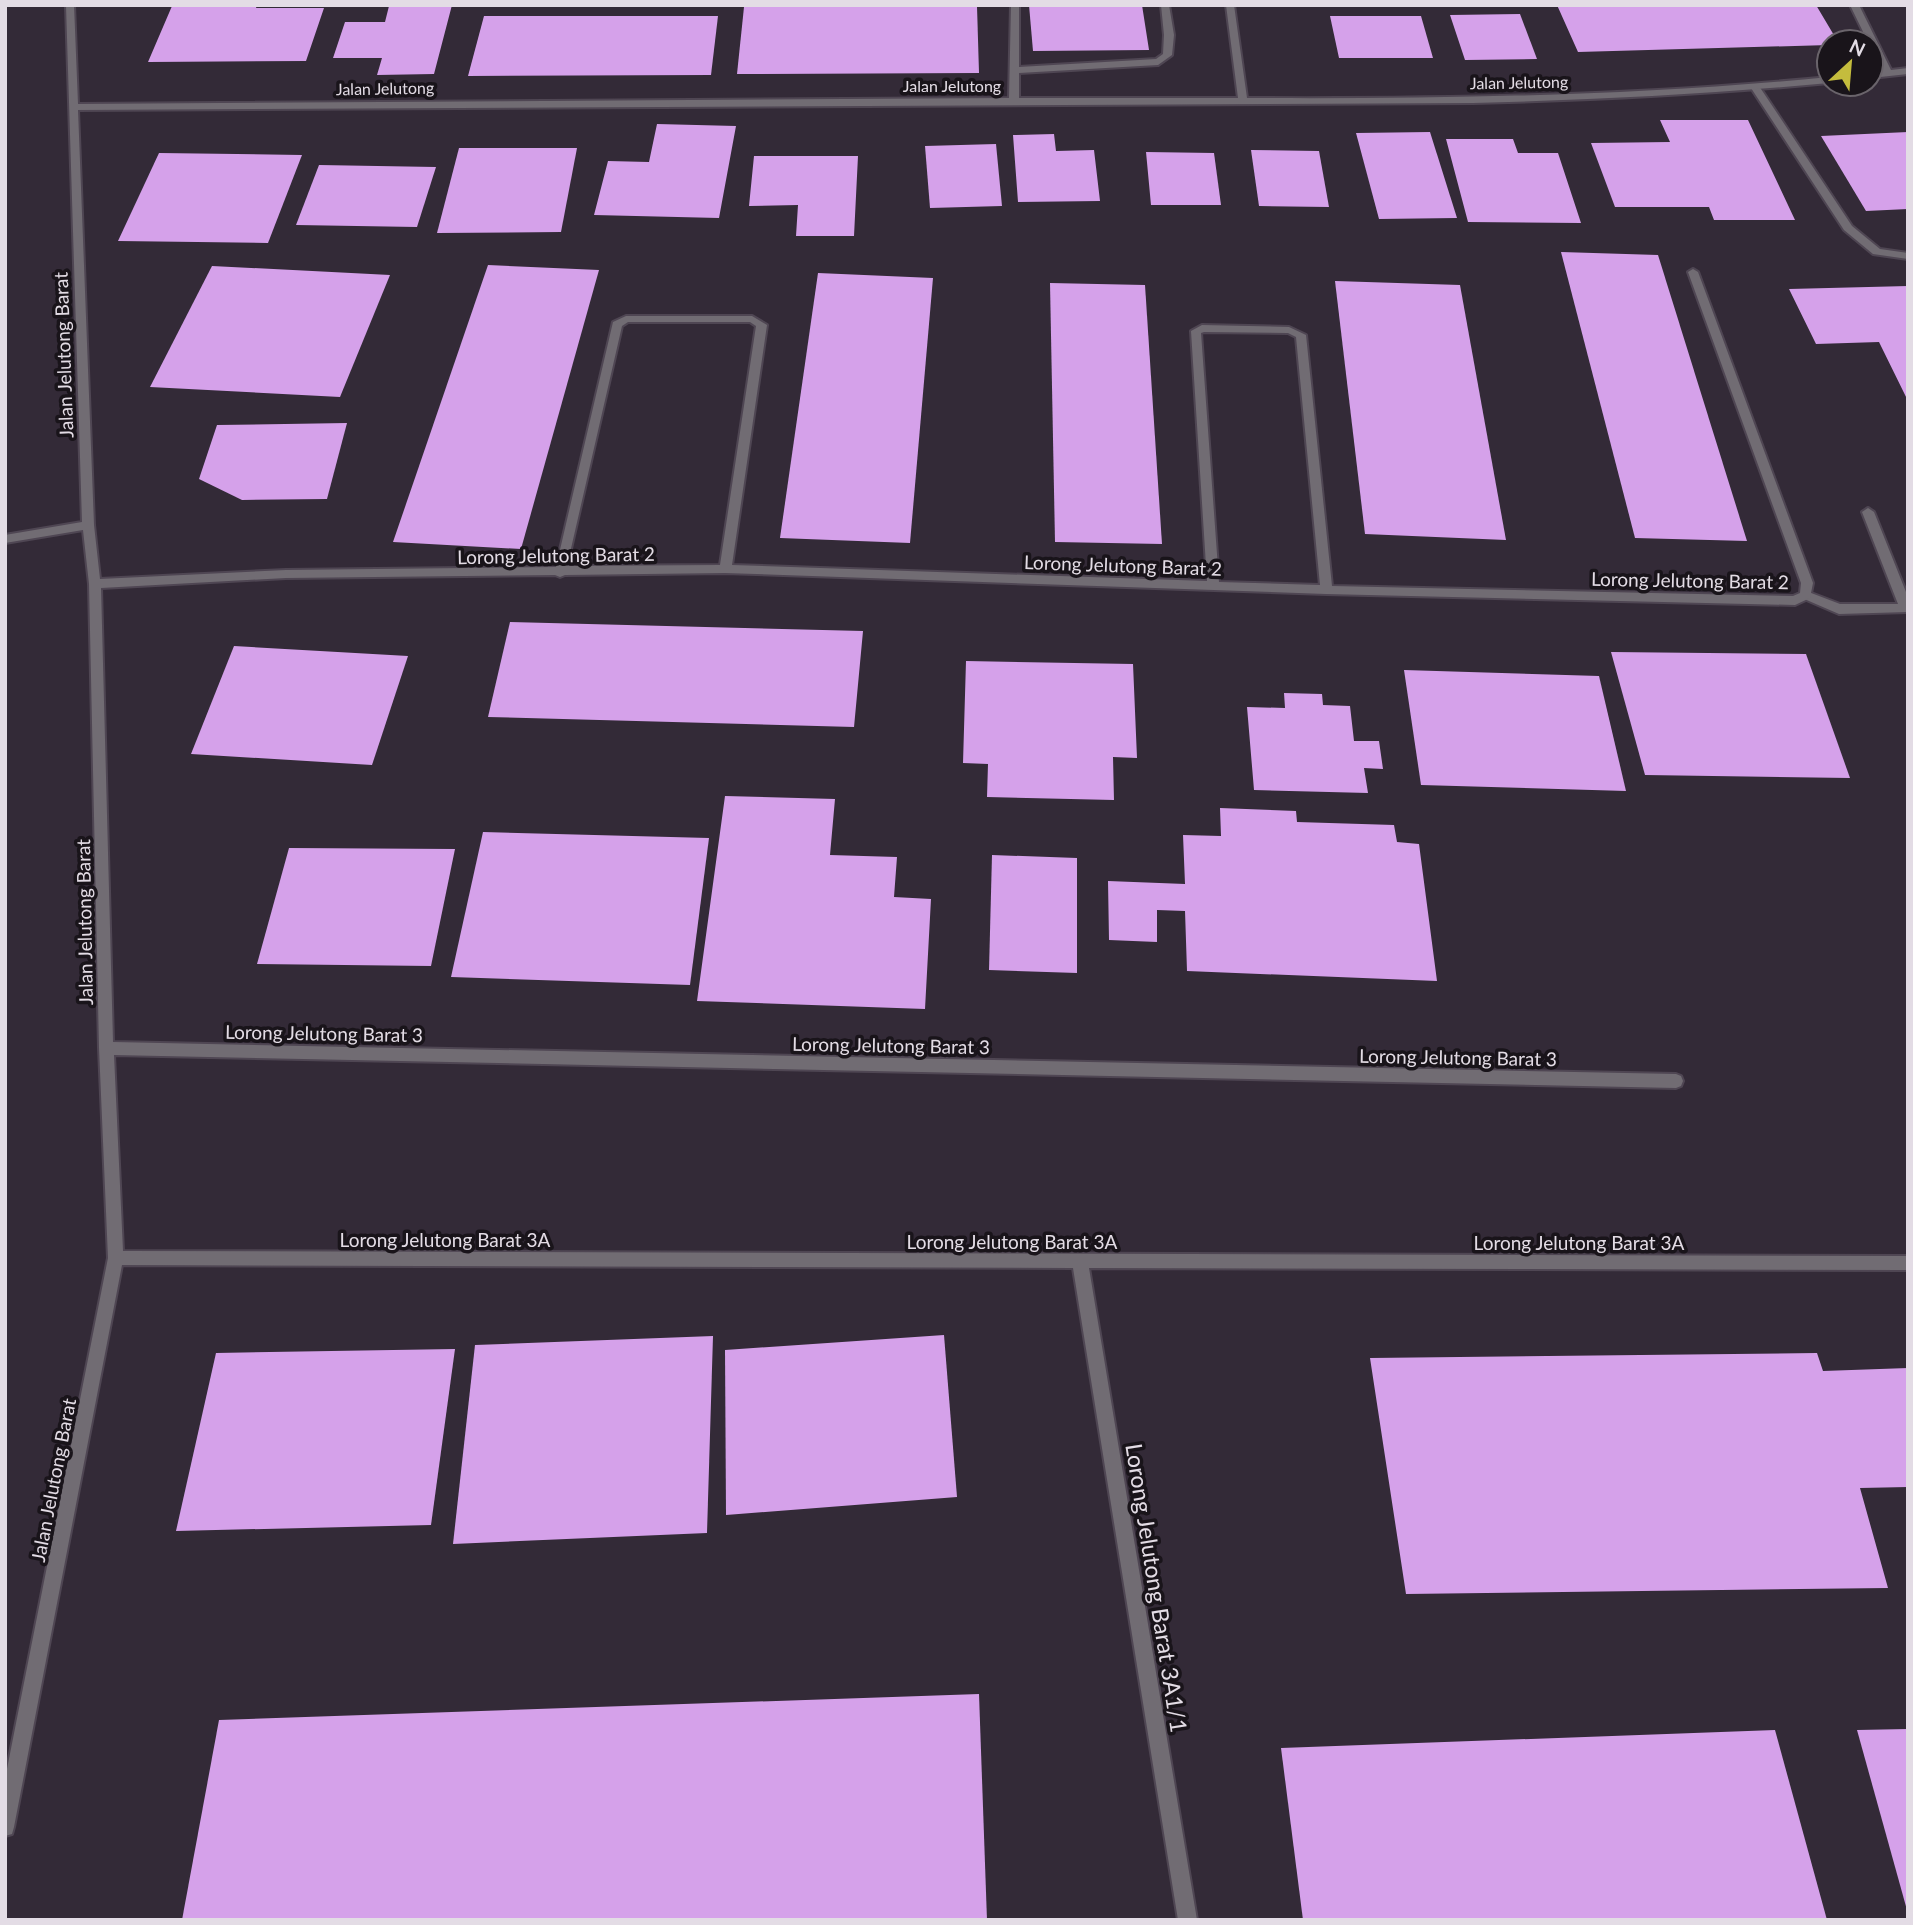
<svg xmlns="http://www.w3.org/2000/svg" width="1913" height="1925" font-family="Lato,sans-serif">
<rect width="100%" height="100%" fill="#332a37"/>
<!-- building -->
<g fill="#d5a1ea">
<path d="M257 5 256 8H324L306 61 148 62 172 6Z"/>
<path d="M452 5 434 74 377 75 382 58H333L345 22H385L389 6Z"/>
<path d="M1029 5H1142L1149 50 1033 51Z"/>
<path d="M1557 5H1816L1838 42H1829V45L1578 52Z"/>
<path d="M977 6 979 73 737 74 744 7Z"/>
<path d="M1520 14 1537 59 1465 60 1450 15Z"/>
<path d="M484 16H718L711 75 468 76Z"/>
<path d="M1330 16H1421L1433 58H1339Z"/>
<path d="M1660 120H1748L1795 220H1714L1709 207H1615L1591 143 1670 142Z"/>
<path d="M657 124 736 126 719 218 594 215 608 161 649 162Z"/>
<path d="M1430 132 1457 218 1379 219 1356 133Z"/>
<path d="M1908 132V209L1866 211 1821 136Z"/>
<path d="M1054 134 1056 151 1094 150 1100 201 1018 202 1013 135Z"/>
<path d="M1446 139H1513L1518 153H1558L1581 223 1468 222Z"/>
<path d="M996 144 1002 206 930 208 925 146Z"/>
<path d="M459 148H577L561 232 437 233Z"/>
<path d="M1251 150 1319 151 1329 207 1259 206Z"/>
<path d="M1146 152 1214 153 1221 205H1151Z"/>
<path d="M159 153 302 155 268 243 118 241Z"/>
<path d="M754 156H858L854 236H796L798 205 749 206Z"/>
<path d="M319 165 436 167 417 227 296 225Z"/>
<path d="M1561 252 1658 255 1747 541 1635 538Z"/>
<path d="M488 265 599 270 521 549 393 542Z"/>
<path d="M212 266 390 275 340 397 150 387Z"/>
<path d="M818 273 933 278 910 543 780 538Z"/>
<path d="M1335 281 1460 285 1506 540 1365 534Z"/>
<path d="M1050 283 1145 285 1162 544 1055 542Z"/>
<path d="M1908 286V401L1879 342 1816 344 1789 289Z"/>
<path d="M347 423 327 499 242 500 199 479 217 425Z"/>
<path d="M510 622 863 631 854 727 488 717Z"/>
<path d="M234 646 408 656 372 765 191 754Z"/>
<path d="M1611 652 1806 654 1850 778 1645 775Z"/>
<path d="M966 661 1133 664 1137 758 1113 757 1114 800 987 797 988 764 963 763Z"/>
<path d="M1404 670 1599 676 1626 791 1421 785Z"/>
<path d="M1284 693 1322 694 1323 705 1350 706 1354 741H1379L1383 769 1364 768 1368 793 1254 790 1247 707 1285 708Z"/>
<path d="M725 796 835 799 830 855 897 857 894 897 931 899 925 1009 697 1001Z"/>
<path d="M1220 808 1296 811 1297 822 1394 825 1397 842 1419 844 1437 981 1187 971 1185 911 1157 910V942L1109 940 1108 881 1185 884 1183 835 1221 836Z"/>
<path d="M483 832 709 838 690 985 451 977Z"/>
<path d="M289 848 455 849 431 966 257 964Z"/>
<path d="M992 855 1077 858V973L989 970Z"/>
<path d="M944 1335 957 1497 726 1515 725 1350Z"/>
<path d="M713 1336 707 1533 453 1544 475 1345Z"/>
<path d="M455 1349 431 1525 176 1531 216 1353Z"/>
<path d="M1817 1353 1823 1371 1908 1368V1487L1860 1488 1888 1588 1406 1594 1370 1358Z"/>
<path d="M979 1694 987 1920H182L219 1720Z"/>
<path d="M1908 1729V1910H1907L1857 1730Z"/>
<path d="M1775 1730 1827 1920H1303L1281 1748Z"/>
</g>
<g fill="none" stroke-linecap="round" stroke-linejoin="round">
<!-- lane casing -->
<g stroke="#4f4653" stroke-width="4">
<g id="lane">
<path d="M1753 86H1759L1852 226 1880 249 1908 253V259L1873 254 1844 230 1751 88Z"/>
<path d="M1868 508 1874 512 1908 597V612L1839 614 1802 598 1800 595 1806 591 1840 604H1898L1862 512Z"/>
</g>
</g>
<!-- street casing -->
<g stroke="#4f4653" stroke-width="4">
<g id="street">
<path d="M66 5H74L78 104 1009 98 1011 5H1019V67L1156 59 1163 54 1164 35 1161 5H1169L1174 35 1172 55 1158 65 1019 73V98H1238L1226 5H1234L1247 98C1442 99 1635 96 1829 77V83C1710 94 1592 100 1473 103L78 110 94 525 100 579 286 570 556 567 613 322 626 316H752L767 325 732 565 1207 581 1191 331 1202 325 1289 327 1306 335 1332 586 1793 596 1800 593 1801 583 1688 272 1693 269 1698 272 1813 583 1810 598 1795 605 1326 594 725 573 565 575 560 577 555 575 286 578 101 588 113 1042 1676 1074 1681 1076 1683 1081 1681 1086 1676 1088 114 1055 123 1251 1908 1256V1270L1089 1268 1197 1920H1178L1073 1268 122 1265 14 1827 12 1834 5 1836V1779L108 1258 99 1048 89 584 83 530 5 543V535L82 522ZM628 322H750L756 326 720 565 567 566 622 326ZM1204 332 1288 333 1296 337 1320 585 1219 582 1201 333Z"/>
<path d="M1850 5H1859L1891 70 1908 68V74L1871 78V72L1882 71 1871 48V42H1868Z"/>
</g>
</g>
<!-- lane -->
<use href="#lane" fill="#716c73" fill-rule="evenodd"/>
<!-- street -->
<use href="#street" fill="#716c73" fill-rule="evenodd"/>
</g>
<g text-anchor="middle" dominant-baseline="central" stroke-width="7" stroke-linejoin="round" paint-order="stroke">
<!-- far-street labels -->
<g font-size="16" fill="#e3dce5" stroke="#19141a">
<text transform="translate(1519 82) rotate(-1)">Jalan Jelutong</text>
<text x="952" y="85">Jalan Jelutong</text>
<text transform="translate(385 88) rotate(-1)">Jalan Jelutong</text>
</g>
<!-- street labels -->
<g font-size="19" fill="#e3dce5" stroke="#19141a">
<text transform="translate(63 355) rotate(-92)">Jalan Jelutong Barat</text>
<text transform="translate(556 555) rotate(-1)">Lorong Jelutong Barat 2</text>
<text transform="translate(1123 565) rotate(2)">Lorong Jelutong Barat 2</text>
<text transform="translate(1690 580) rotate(1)">Lorong Jelutong Barat 2</text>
<text transform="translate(84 922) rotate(-91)">Jalan Jelutong Barat</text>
<text transform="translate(324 1033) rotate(1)">Lorong Jelutong Barat 3</text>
<text transform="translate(891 1045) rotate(1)">Lorong Jelutong Barat 3</text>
<text transform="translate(1458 1057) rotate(1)">Lorong Jelutong Barat 3</text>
<text x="445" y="1239">Lorong Jelutong Barat 3A</text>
<text x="1012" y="1241">Lorong Jelutong Barat 3A</text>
<text x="1579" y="1242">Lorong Jelutong Barat 3A</text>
<text transform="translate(53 1480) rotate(-79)">Jalan Jelutong Barat</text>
</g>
<!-- near-street labels -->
<g font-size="23" fill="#e3dce5" stroke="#19141a">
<text transform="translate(1157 1588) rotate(81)">Lorong Jelutong Barat 3A1/1</text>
</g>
</g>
<!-- border -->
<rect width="1913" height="1925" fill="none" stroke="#e3dce5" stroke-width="14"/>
<!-- north arrow -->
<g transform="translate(1850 63) rotate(26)"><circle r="33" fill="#19141a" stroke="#6a646b" stroke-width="2"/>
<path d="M0-5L12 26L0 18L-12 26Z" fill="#c4bc3d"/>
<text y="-10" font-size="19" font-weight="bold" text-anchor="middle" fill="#e3dce5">N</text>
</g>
</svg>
